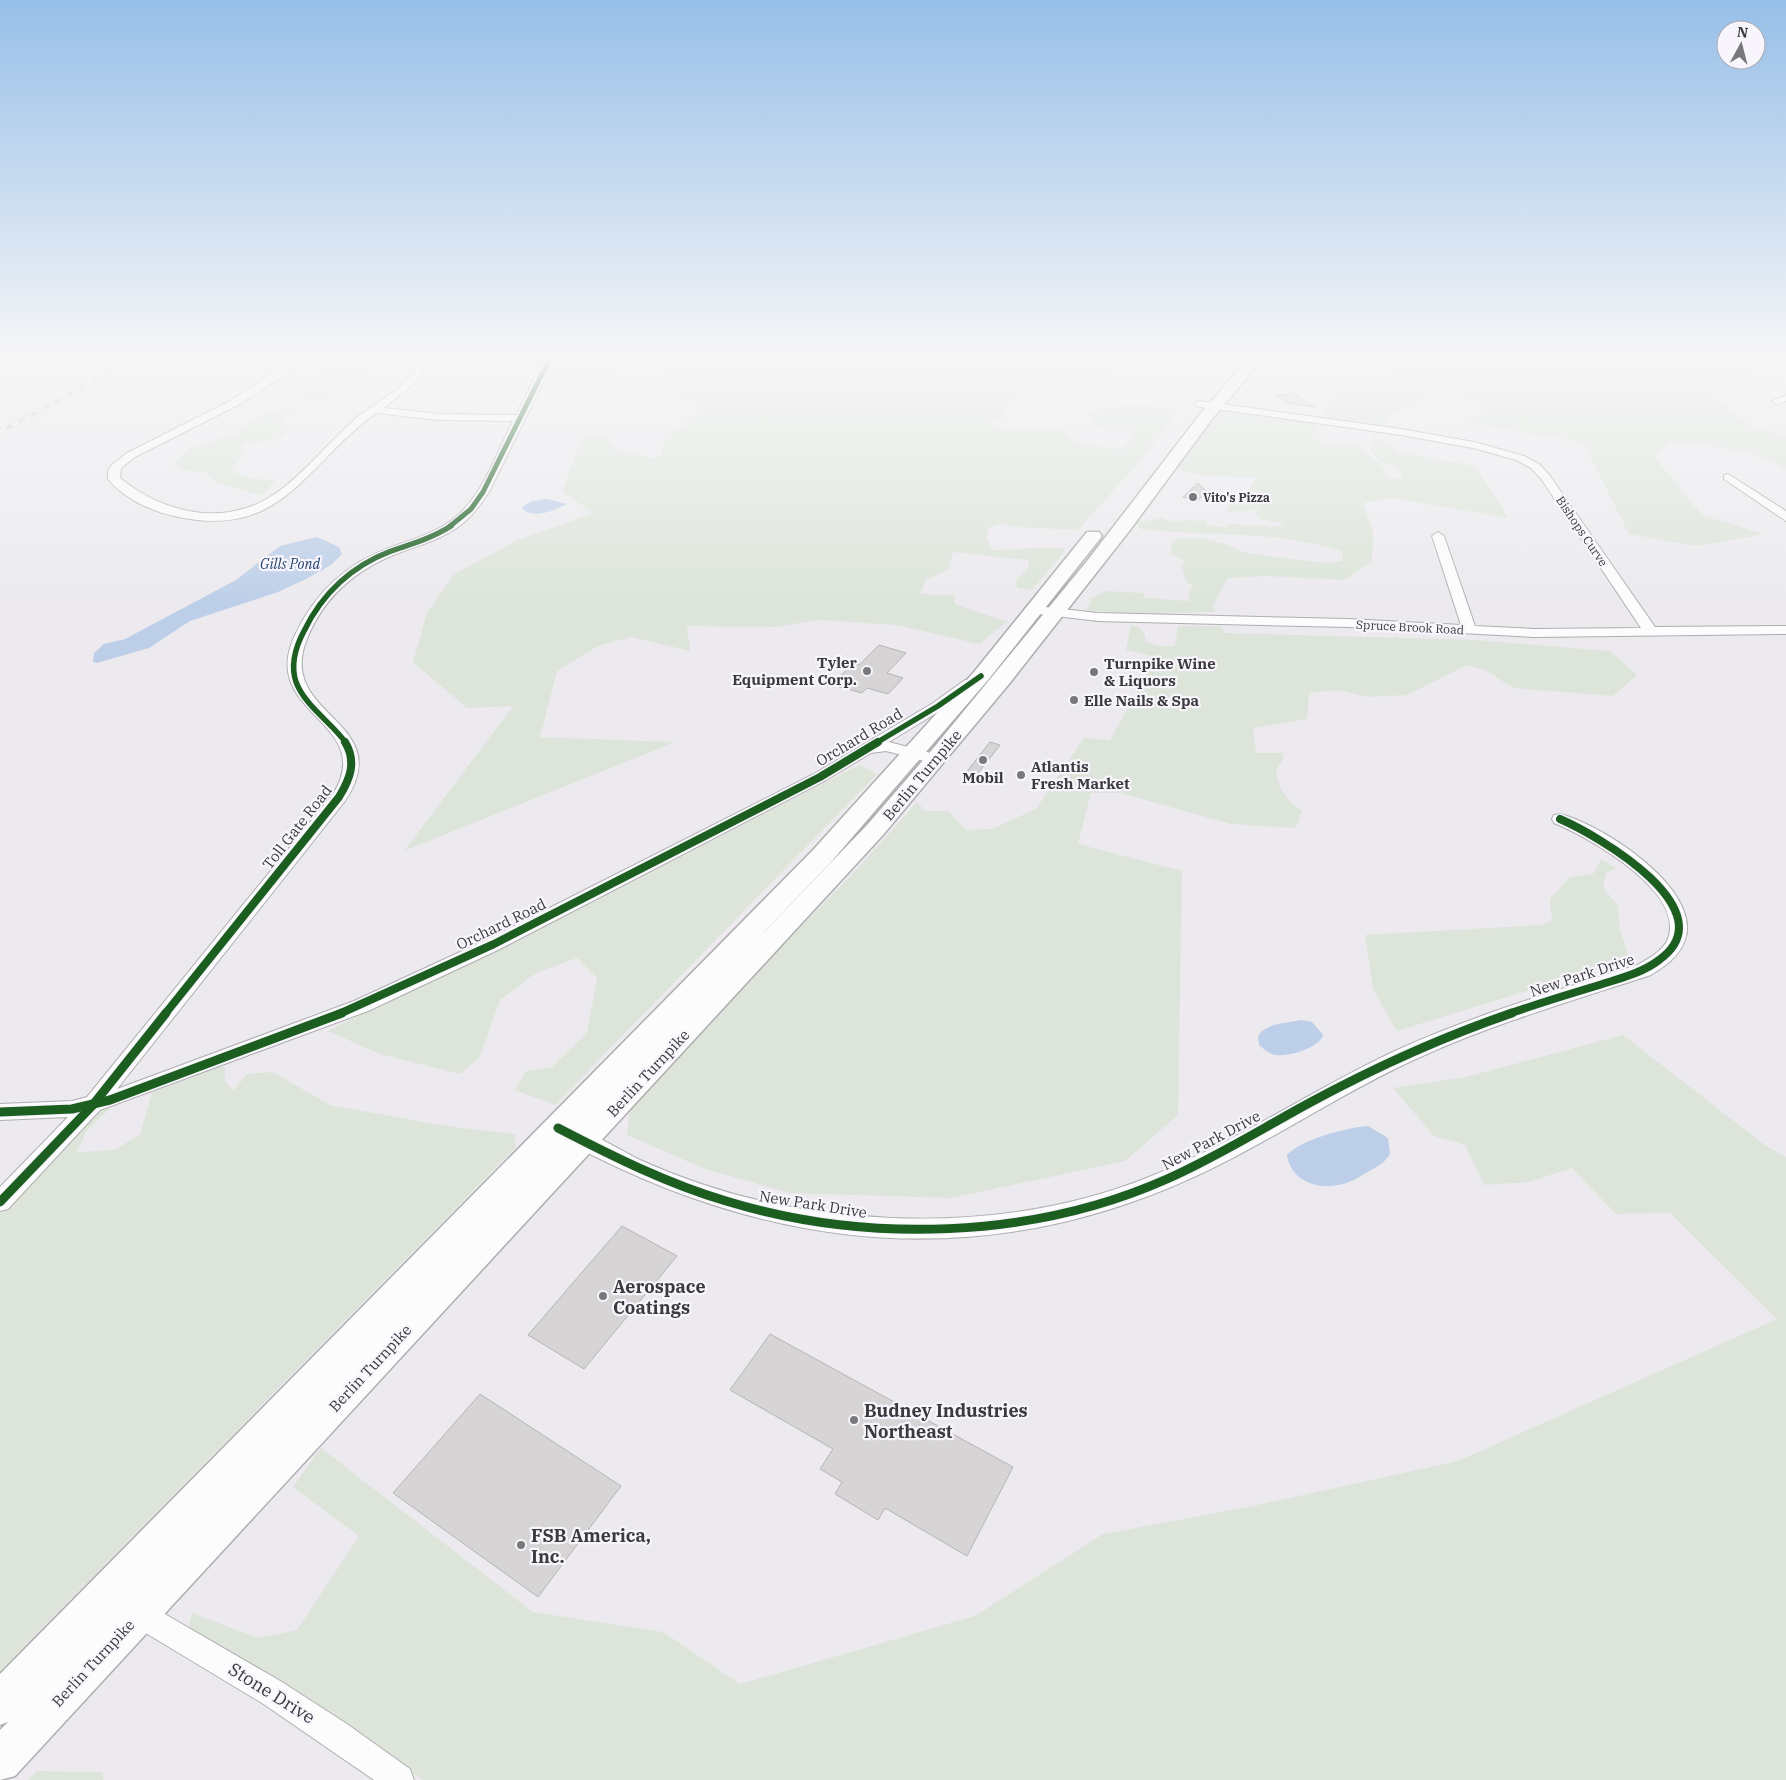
<svg xmlns="http://www.w3.org/2000/svg" width="1786" height="1780" font-family="'IBM Plex Serif',serif">
<rect width="100%" height="100%" fill="#eceaee"/>
<!-- green -->
<g fill="#dde5da">
<path d="M358 354H378L380 358 363 372 356 382 338 390 321 403H296C302 392 314 383 317 374Z"/>
<path d="M723 354H1054L1059 364 1082 368 1097 364H1122V367H1118L1106 379H1100L1105 380 1118 394 1016 396 1010 400 1004 417 988 421C1002 434 1044 430 1063 430L1078 443 1122 449 1133 436 1131 430 1110 432 1103 426 1093 427 1092 418 1085 414C1109 402 1151 406 1177 409L1178 412 1147 453 1078 530 1016 527 1001 523 989 528 987 538 992 550C1017 550 1040 546 1065 548L1061 556 1032 590 1017 588 1016 580 1029 567 1028 560 953 552 949 569 926 580 920 594 954 595 955 604 1007 622 979 644 897 625 817 620 776 627 687 626 690 651 631 637 598 646 557 671 540 737 675 742 404 851 513 706 467 708 413 662 427 613 454 574 518 540 594 513 562 492 583 436H607L615 449 651 458 662 456 665 433 683 426 704 402 661 395 648 385 670 369H701Z"/>
<path d="M1361 354C1376 354 1392 353 1408 355 1453 360 1490 379 1536 363L1538 354C1557 354 1574 358 1593 356V354H1786V360L1725 378 1716 397 1752 428 1786 435V469C1749 448 1710 445 1669 443L1655 458 1702 515 1764 534 1697 546 1629 534 1583 443 1469 423 1488 403 1432 393 1389 416 1381 428 1336 422 1323 417 1334 398 1329 395 1258 384 1246 392 1241 389 1252 381 1334 393 1341 386 1368 389 1415 390 1410 378H1417L1430 390 1475 393C1462 377 1414 377 1394 374L1390 370 1418 366C1401 356 1379 362 1361 354Z"/>
<path d="M576 360H598L617 364 614 371 591 390 567 393 539 391 553 363Z"/>
<path d="M298 408 278 421H284L291 430 276 440 242 444 244 455 230 470 254 479 275 480 264 494 251 493 217 482 206 472 187 471 173 464 189 448 233 435 267 411Z"/>
<path d="M1222 410 1317 423 1318 425 1315 427 1322 442 1343 446 1361 445C1365 454 1376 458 1382 466 1386 473 1383 475 1390 480L1401 478 1402 473 1392 466 1380 462 1370 449 1375 437 1400 452 1476 466 1508 518 1392 498 1363 503 1373 532 1372 561 1345 580 1266 576 1228 578 1213 606 1216 612 1128 614 1087 610 1091 599 1105 591 1144 593V598L1189 601V592L1193 585 1187 584 1181 566 1185 562 1170 553 1172 542C1186 534 1211 540 1226 544 1234 546 1239 551 1247 553L1325 563 1342 561 1343 552C1278 529 1208 537 1140 529L1136 523 1162 518 1172 522 1186 520 1206 521 1207 525 1227 527V524L1284 527 1280 523 1260 519 1261 515 1256 514 1258 508 1247 511 1227 512 1230 504 1239 505 1257 477C1237 477 1191 479 1175 467Z"/>
<path d="M1131 625C1142 628 1145 631 1146 642L1157 646H1175L1178 626H1221L1224 633 1475 640 1610 651 1637 675 1613 696 1513 688 1487 671 1467 665 1407 695 1368 697 1338 690 1309 693 1307 719 1253 728 1256 753H1283V760L1276 770C1279 790 1286 800 1302 811L1296 828 1231 824 1120 793H1091L1078 844 1182 871 1178 1115 1125 1161 951 1198 790 1193 705 1169 627 1135 630 1109 643 1090 858 868 917 802 925 811H948L966 830 992 829 1036 809 1084 738 1110 740 1155 659 1153 656 1126 650Z"/>
<path d="M860 765 877 774 555 1105 515 1090 526 1071 552 1067 587 1033 597 978 577 958 536 973 500 1000 479 1058 460 1074 380 1054 328 1031Z"/>
<path d="M1601 859 1616 868 1606 873 1603 887 1618 906 1620 930 1628 955 1543 986 1397 1031 1373 989 1365 935 1542 925 1552 920 1550 899 1570 877 1593 874Z"/>
<path d="M1623 1035 1766 1146 1786 1157V1780H422L368 1739 188 1629 192 1613 258 1638 297 1630 359 1536 293 1487 321 1448 533 1612 663 1632 740 1684 975 1616 1103 1534 1248 1507 1458 1461 1777 1319 1670 1213 1616 1214 1572 1168 1529 1182 1484 1185 1465 1145 1434 1136 1393 1088 1466 1077Z"/>
<path d="M217 1066 225 1067V1081L233 1091 247 1074 273 1072 330 1105 446 1126 515 1134V1148L0 1671V1209L94 1111 111 1108 87 1130 77 1152 115 1150 140 1134 152 1093Z"/>
<path d="M37 1771 103 1772V1780H28Z"/>
</g>
<!-- water -->
<g fill="#bdcfe8">
<path d="M547 499 567 504C556 510 530 521 522 507L532 501Z"/>
<path d="M317 537 339 547 342 554 331 565 306 579 278 592 190 621 149 648 97 663 93 662 94 653 104 644 125 639 236 580 280 546Z"/>
<path d="M1301 1020 1312 1022 1323 1035C1320 1048 1284 1059 1272 1054 1267 1052 1263 1048 1259 1045L1258 1036 1262 1031 1273 1025Z"/>
<path d="M1368 1126 1388 1138 1390 1154C1385 1163 1375 1168 1366 1173 1360 1176 1355 1180 1349 1182 1324 1192 1291 1184 1287 1155 1300 1140 1348 1127 1368 1126Z"/>
</g>
<!-- building -->
<g fill="#d6d4d5" stroke="#b6b4b5">
<path d="M1292 393 1315 407 1287 403 1276 396Z"/>
<path d="M1198 483 1207 492 1197 501 1183 497Z"/>
<path d="M879 645 906 653 887 673 903 678 888 694 867 688 862 693 832 685 853 663 859 665Z"/>
<path d="M990 742 1000 745 975 777 965 774Z"/>
<path d="M622 1226 677 1256 584 1369 528 1335Z"/>
<path d="M770 1334 1013 1467 967 1556 885 1508 878 1520 835 1494 842 1482 820 1469 833 1449 730 1390Z"/>
<path d="M480 1394 621 1486 538 1597 393 1493Z"/>
</g>
<g fill="none" stroke-linecap="round" stroke-linejoin="round">
<!-- minor casing -->
<g stroke="#aeadb0" stroke-width="2">
<g id="minor">
<path d="M310 354H324L300 365 238 405 135 457 121 468 120 478C167 516 232 529 283 488 309 468 329 442 354 420 373 403 405 391 416 366L405 354H417L426 366 416 382 384 408 439 414 516 415 547 354H557L489 492C481 504 473 515 462 524 446 537 424 544 404 551 359 567 325 594 307 639 275 717 399 720 345 801L117 1089 354 1001 488 939 814 774 933 703 965 680H975L977 683 943 709 889 742 942 756 944 759 942 762 936 764 886 751 871 753 826 780 500 949 368 1011 100 1110 8 1209 0 1211V1187L68 1117 0 1120V1104L72 1101 87 1097 333 794C378 721 257 715 295 635 315 593 345 564 389 548 411 540 433 534 452 520 482 498 496 454 513 421L439 420 376 413C303 466 283 541 174 516 151 511 123 498 108 479V471L112 465 127 453 230 401 292 361Z"/>
<path d="M1786 395V401L1777 404 1772 401Z"/>
<path d="M1199 401 1401 429 1474 442 1524 456 1539 464 1550 476 1655 627 1786 626V634L1534 637 1348 627 1098 621 1030 613 1028 610 1035 606 1098 613 1348 619 1461 625 1432 536 1438 532 1444 536 1475 626 1534 629 1641 628 1542 480 1531 468 1516 460 1473 448 1401 435 1195 406 1194 404Z"/>
<path d="M1728 474 1786 511V521L1724 479V475Z"/>
<path d="M1560 814C1601 824 1703 889 1685 940 1679 957 1665 966 1651 975 1572 1001 1492 1024 1416 1059 1330 1098 1252 1155 1164 1190 959 1273 758 1245 567 1142L563 1136 567 1130 574 1128C597 1135 618 1149 640 1160 687 1181 736 1197 786 1206 907 1228 1034 1223 1149 1177 1235 1143 1313 1089 1397 1050 1474 1015 1556 991 1637 965 1648 959 1661 952 1667 941 1689 893 1588 837 1554 823L1552 819 1554 815Z"/>
<path d="M139 1599 282 1682 347 1724 410 1769 414 1780H374L262 1703 129 1623 125 1613 129 1603Z"/>
</g>
</g>
<!-- highway casing -->
<g stroke="#aeadb0" stroke-width="3">
<path id="highway" d="M1252 354H1267L1212 419 1130 530 1009 684 883 835 15 1776 0 1780V1730L8 1722 0 1725V1674L813 850 974 672 1087 532H1099L1102 536 1099 540 988 680 831 862 717 981 867 825 931 751 1087 561 1201 413Z"/>
</g>
<!-- minor -->
<use href="#minor" fill="#fcfcfc" fill-rule="evenodd"/>
<!-- highway -->
<use href="#highway" fill="#fcfcfc" fill-rule="evenodd"/>
<!-- rail casing -->
<g stroke="#d1d0d1" stroke-width="4">
<path id="rail" d="M0 432 81 388 136 354"/>
</g>
<!-- rail -->
<use href="#rail" stroke="#f8f5fd" stroke-width="2.5" stroke-dasharray="7" stroke-linecap="butt"/>
<!-- cycleway-far3 casing -->
<g stroke="#f8f5fd" stroke-width="7">
<path id="cycleway-far3" d="M449 527 471 509 483 492 552 354"/>
</g>
<!-- cycleway-far2 casing -->
<g stroke="#f8f5fd" stroke-width="8">
<g id="cycleway-far2">
<path d="M346 743C332 723 305 706 296 682 290 664 296 646 304 631 323 592 352 566 391 551 412 544 432 538 451 526"/>
<path d="M876 743 938 706 981 676"/>
</g>
</g>
<!-- cycleway-far1 casing -->
<g stroke="#f8f5fd" stroke-width="11">
<g id="cycleway-far1">
<path d="M165 1014 339 797C350 779 357 762 345 742"/>
<path d="M339 1014 494 944 820 777 878 742"/>
<path d="M1508 1014C1537 1004 1566 995 1596 986 1617 979 1641 974 1659 960 1728 911 1599 836 1560 819"/>
</g>
</g>
<!-- cycleway casing -->
<g stroke="#f8f5fd" stroke-width="12">
<g id="cycleway">
<path d="M0 1112 72 1109 110 1100 342 1013"/>
<path d="M558 1128C612 1156 668 1184 726 1201 867 1244 1032 1239 1167 1179 1217 1157 1263 1128 1311 1102 1376 1067 1442 1037 1512 1013"/>
<path d="M0 1202 92 1106 166 1013"/>
</g>
</g>
<!-- cycleway-far3 -->
<use href="#cycleway-far3" stroke="#1b5e20" stroke-width="5"/>
<!-- cycleway-far2 -->
<use href="#cycleway-far2" stroke="#1b5e20" stroke-width="5.5"/>
<!-- cycleway-far1 -->
<use href="#cycleway-far1" stroke="#1b5e20" stroke-width="8"/>
<!-- cycleway -->
<use href="#cycleway" stroke="#1b5e20" stroke-width="9"/>
</g>
<!-- sky -->
<linearGradient id="sky" x2="0" y2="1"><stop stop-color="#97bfe8"/><stop offset="0.59" stop-color="#f6f6f7"/><stop offset="1" stop-color="#f6f6f7" stop-opacity="0"/></linearGradient>
<rect width="1786" height="603" fill="url(#sky)"/>
<!-- markers -->
<g fill="#79787b" stroke="#f8f5fd" stroke-width="2">
<circle cx="1193" cy="497" r="5"/>
<circle cx="867" cy="671" r="5"/>
<circle cx="1094" cy="672" r="5"/>
<circle cx="1074" cy="700" r="5"/>
<circle cx="983" cy="760" r="5"/>
<circle cx="1021" cy="775" r="5"/>
<circle cx="603" cy="1296" r="5"/>
<circle cx="854" cy="1420" r="5"/>
<circle cx="521" cy="1545" r="5"/>
</g>
<g text-anchor="middle" dominant-baseline="central" stroke-width="4.5" stroke-linejoin="round" paint-order="stroke">
<!-- far-poi labels -->
<g font-size="12" font-weight="bold" fill="#3b3a3d" stroke="#f8f5fd" text-anchor="start">
<text x="1203" y="497">Vito's Pizza</text>
</g>
<!-- far-street labels -->
<g font-size="12" fill="#3b3a3d" stroke="#f8f5fd">
<text transform="translate(1582 531) rotate(56)">Bishops Curve</text>
<text transform="translate(1410 627) rotate(3)">Spruce Brook Road</text>
</g>
<!-- far-water labels -->
<g font-size="14" font-style="italic" fill="#1d416d" stroke="#f8f5fd">
<text x="290" y="564">Gills Pond</text>
</g>
<!-- poi labels -->
<g font-size="15" font-weight="bold" fill="#3b3a3d" stroke="#f8f5fd" text-anchor="start">
<text x="857" y="662" text-anchor="end">Tyler<tspan x="857" dy="17">Equipment Corp.</tspan></text>
<text x="1104" y="663">Turnpike Wine<tspan x="1104" dy="17">&amp; Liquors</tspan></text>
<text x="1084" y="700">Elle Nails &amp; Spa</text>
<text x="1031" y="766">Atlantis<tspan x="1031" dy="17">Fresh Market</tspan></text>
<text x="983" y="777" text-anchor="middle">Mobil</text>
</g>
<!-- street labels -->
<g font-size="15" fill="#3b3a3d" stroke="#f8f5fd">
<text transform="translate(859 737) rotate(-31)">Orchard Road</text>
<text transform="translate(922 775) rotate(-50)">Berlin Turnpike</text>
<text transform="translate(297 827) rotate(-52)">Toll Gate Road</text>
<text transform="translate(501 924) rotate(-26)">Orchard Road</text>
<text transform="translate(1582 975) rotate(-18)">New Park Drive</text>
<text transform="translate(648 1073) rotate(-47)">Berlin Turnpike</text>
<text transform="translate(1211 1140) rotate(-28)">New Park Drive</text>
<text transform="translate(813 1204) rotate(9)">New Park Drive</text>
<text transform="translate(370 1368) rotate(-47)">Berlin Turnpike</text>
<text transform="translate(93 1663) rotate(-47)">Berlin Turnpike</text>
</g>
<!-- near-poi labels -->
<g font-size="18" font-weight="bold" fill="#3b3a3d" stroke="#f8f5fd" text-anchor="start">
<text x="613" y="1286">Aerospace<tspan x="613" dy="21">Coatings</tspan></text>
<text x="864" y="1410">Budney Industries<tspan x="864" dy="21">Northeast</tspan></text>
<text x="531" y="1535">FSB America,<tspan x="531" dy="21">Inc.</tspan></text>
</g>
<!-- near-street labels -->
<g font-size="18" fill="#3b3a3d" stroke="#f8f5fd">
<text transform="translate(272 1693) rotate(32)">Stone Drive</text>
</g>
</g>
<!-- north arrow -->
<g transform="translate(1741 45) rotate(7)"><circle r="24" fill="#f8f5fd" stroke="#acaab0"/>
<path d="M0-4L9 19L0 12L-9 19Z" fill="#79787b"/>
<text y="-8" font-size="14" font-weight="bold" text-anchor="middle" fill="#3b3a3d">N</text>
</g>
</svg>
